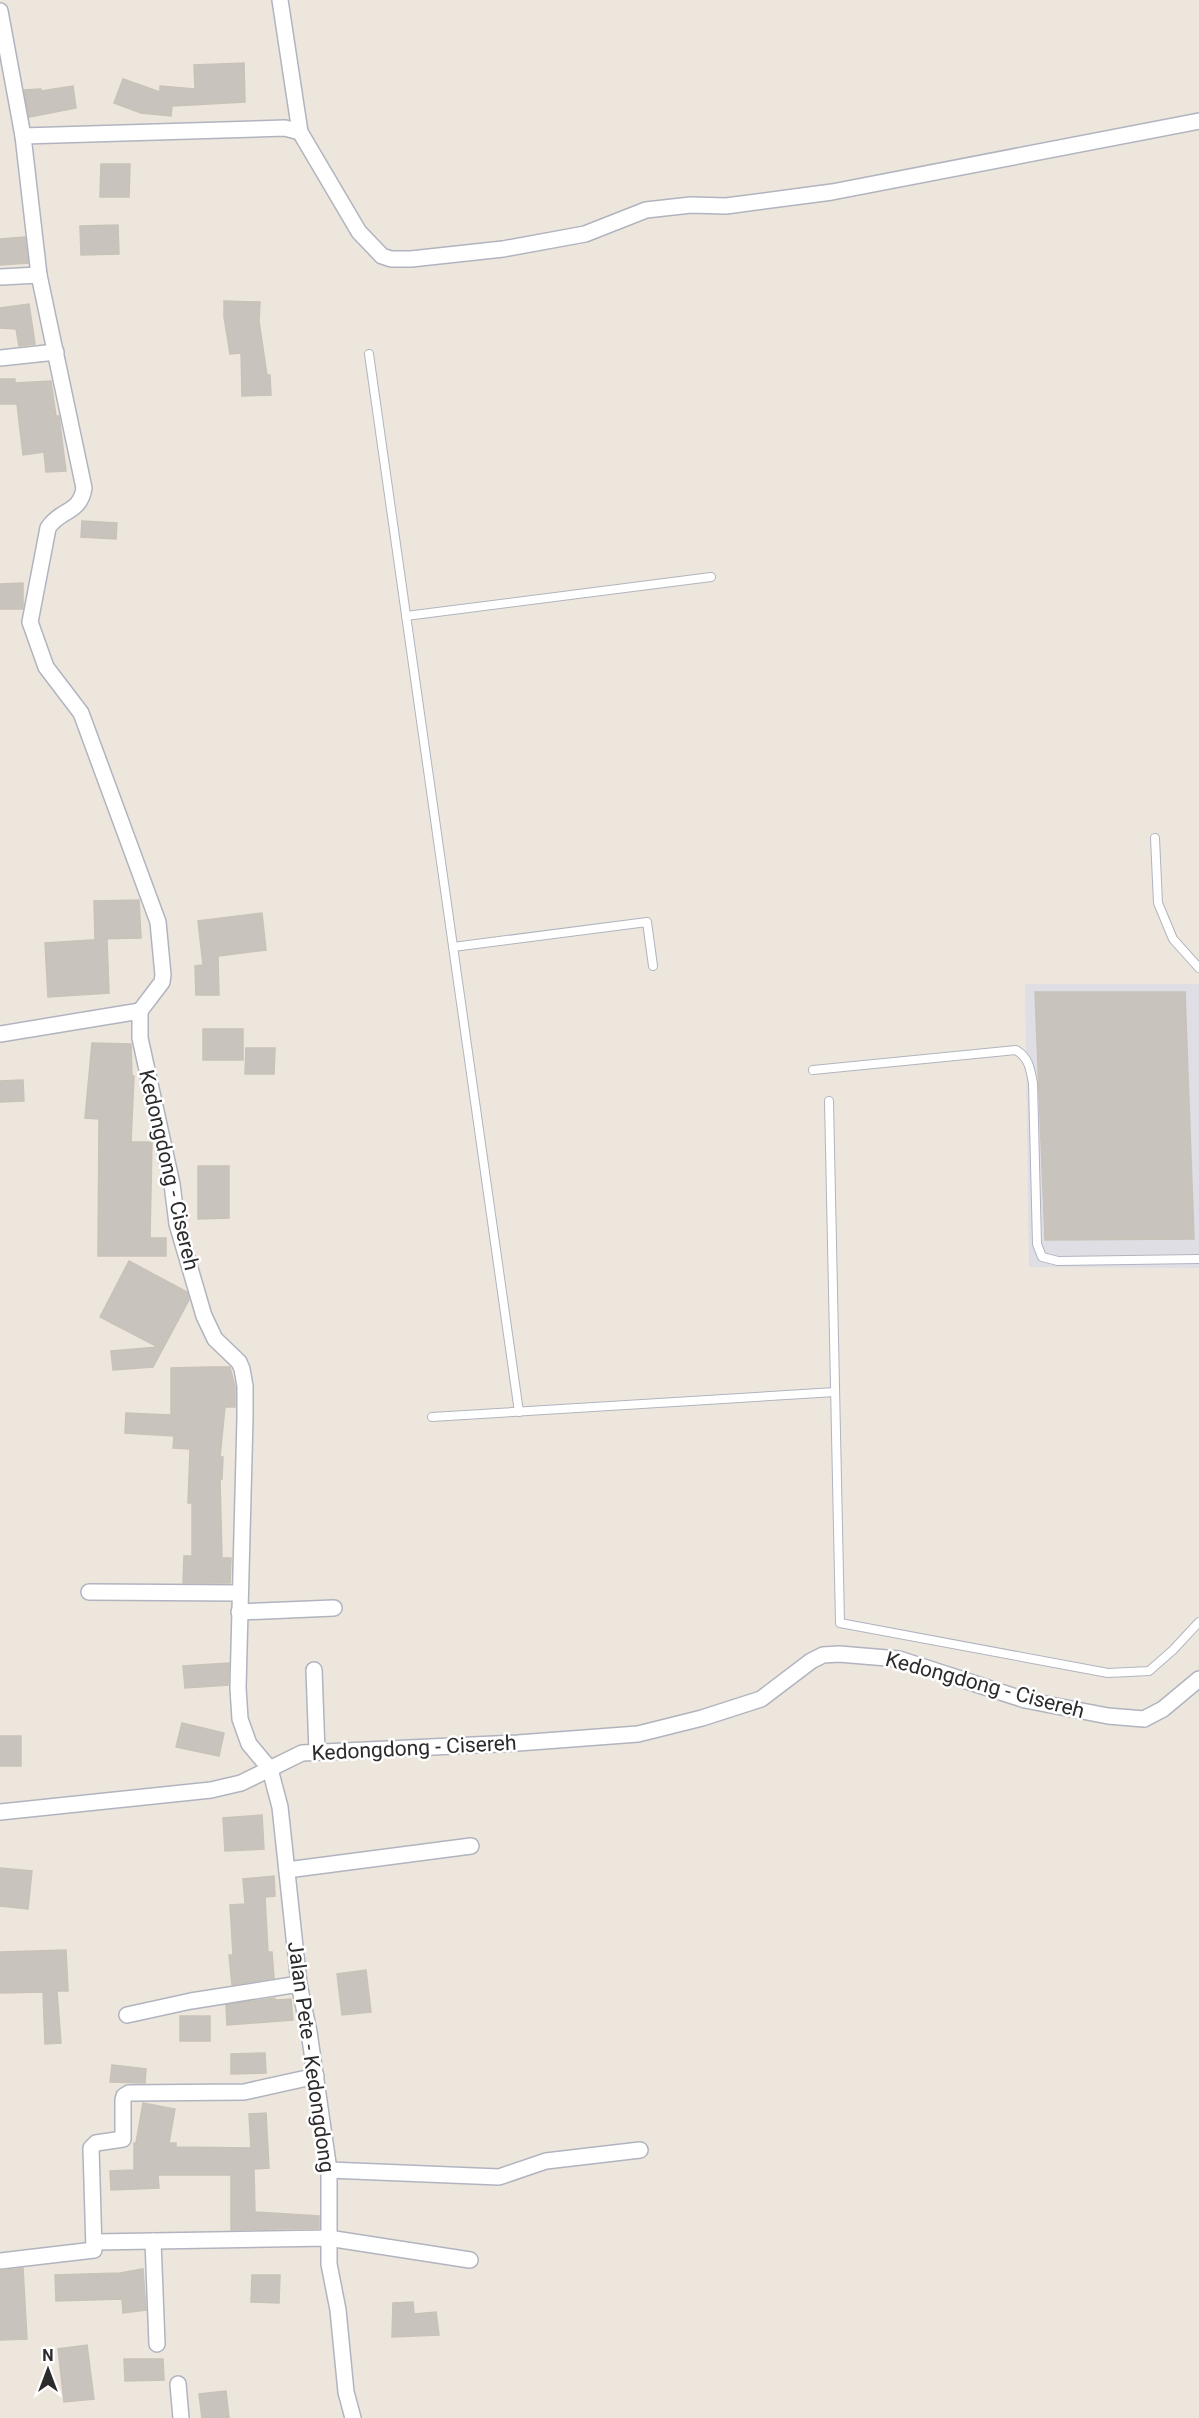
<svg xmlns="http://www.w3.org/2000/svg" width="1199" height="2418" font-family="Roboto,sans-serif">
<rect width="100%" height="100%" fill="#ede6dd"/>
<!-- industrial -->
<path fill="#e0dee5" d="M1025 984H1199V1268L1029 1267Z"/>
<!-- building -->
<g fill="#c8c3bd" stroke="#c8c2b7" stroke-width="1.5">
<path d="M244 63 245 102 172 106 171 116 141 113 114 103 123 79 160 92V86L195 89 194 65Z"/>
<path d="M73 86 76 108 29 117 24 90 41 89V91Z"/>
<path d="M101 164H130L129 197H100Z"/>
<path d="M118 225 119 254 81 255 80 226Z"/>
<path d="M25 237 28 263 0 265V239Z"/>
<path d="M224 301 260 302 259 321 267 375H270L271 395 242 396 241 353 230 354 224 317Z"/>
<path d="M29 304 35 344 19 346 16 329 0 328V308Z"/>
<path d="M0 379H15V383L51 381 56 416H59L66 471 46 472 44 452 23 455 17 404H0Z"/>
<path d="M82 521 117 523 116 539 81 537Z"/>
<path d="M23 583V609H0V584Z"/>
<path d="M139 900 141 938 95 939 94 901Z"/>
<path d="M262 913 266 950 218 956 219 995H196L195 966 203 965 198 921Z"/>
<path d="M107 939 109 993 48 997 45 943Z"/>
<path d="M1035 992H1185L1194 1239 1045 1240Z"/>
<rect x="203" y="1029" width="40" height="31"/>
<path d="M92 1043 131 1044 132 1076H134L131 1142H152L150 1238H166V1256H98L99 1119 85 1118Z"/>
<path d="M246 1048H275L274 1074H245Z"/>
<path d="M23 1080 24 1101 0 1102V1081Z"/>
<path d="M198 1166H229V1218L198 1219Z"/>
<path d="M129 1261 187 1292 189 1300 153 1367 113 1370 111 1351 158 1347 100 1317Z"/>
<path d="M208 1367H230L235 1387V1407H225L220 1457H223L222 1479H220L222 1558H231L230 1583H183L184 1556H192V1503H188L190 1449 173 1448 174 1436 125 1433 126 1413 171 1415V1368Z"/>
<path d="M229 1663 228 1685 185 1688 183 1666Z"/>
<path d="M182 1723 224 1733 219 1756 176 1747Z"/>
<rect x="0" y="1736" width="21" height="30"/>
<path d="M262 1815 264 1849 225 1851 223 1818Z"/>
<path d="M0 1868 32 1871 28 1909 0 1906Z"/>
<path d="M274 1876 275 1896 265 1897 268 1952H272L274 1978 232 1985 229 1955H233L230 1905 245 1904 243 1879Z"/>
<path d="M66 1950 68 1991H57L61 2043 45 2044 43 1992 0 1993V1952Z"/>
<path d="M366 1970 371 2012 342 2015 337 1974Z"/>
<path d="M275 1998V2000L291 1999 293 2020 227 2025 226 2005Z"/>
<rect x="180" y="2016" width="30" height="25"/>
<path d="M265 2053 266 2073 231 2074V2054Z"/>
<path d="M112 2065 146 2069 145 2083 110 2082Z"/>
<path d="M143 2103 175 2109 169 2143H176V2147L251 2148 249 2114 266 2113 269 2168 254 2169 255 2212 319 2216V2228L231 2230V2175H158L159 2188 111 2190 110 2171 134 2170V2143H136Z"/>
<path d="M23 2268 27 2339 0 2340V2271Z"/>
<path d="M143 2269 146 2310 123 2313 122 2299 56 2301 55 2275 120 2273Z"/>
<path d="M252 2275H280L279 2303 251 2302Z"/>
<path d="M413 2302 414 2314 436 2312 439 2335 392 2337 393 2303Z"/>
<path d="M87 2345 94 2399 64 2402 58 2349Z"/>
<path d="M124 2359H163L164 2380 125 2381Z"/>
<path d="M226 2391 229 2418H202L199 2394Z"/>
</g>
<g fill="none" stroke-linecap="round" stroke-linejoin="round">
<!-- service casing -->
<g stroke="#b1b4bf" stroke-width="10">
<g id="service">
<path d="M369 354 519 1412"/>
<path d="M406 616 711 577"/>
<path d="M1155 838 1158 903 1173 939 1199 968"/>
<path d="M453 947 647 922 653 966"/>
<path d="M813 1070 1016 1050C1029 1058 1030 1068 1033 1083L1037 1244 1042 1257 1058 1261 1199 1259"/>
<path d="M829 1101 840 1623 1108 1673 1149 1671 1173 1650 1199 1622"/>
<path d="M432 1417 835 1392"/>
</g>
</g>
<!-- minor casing -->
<g stroke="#b1b4bf" stroke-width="18">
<g id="minor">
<path d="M280 0 300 132 359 232 382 256 391 259H411L503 249 585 234 646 210 691 205 726 206 832 192 1199 121"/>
<path d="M0 11 23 136 39 275 84 488C80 514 60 509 48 528L30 622 46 667 81 713 158 922 163 975 162 982 140 1011"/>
<path d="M23 136 285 128 300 132"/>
<path d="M0 277 39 275"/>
<path d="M0 358 56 352"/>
<path d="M0 1034 140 1011V1038L172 1184 177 1224 204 1316 215 1339 239 1362 242 1369 245 1386V1418L238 1688 240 1719 249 1744 270 1769 280 1807 299 1984 309 2032 329 2170V2264L338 2310 346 2392 353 2418"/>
<path d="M89 1592 240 1593"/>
<path d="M239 1612 334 1608"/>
<path d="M314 1670 317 1752"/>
<path d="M0 1812 211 1790 241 1783 302 1753 518 1743 638 1734 702 1718 761 1699 811 1661 823 1655 839 1654 899 1659 1025 1700 1108 1716 1144 1719 1163 1709 1199 1679"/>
<path d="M287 1870 471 1846"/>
<path d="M127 2015 191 2001 299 1984"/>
<path d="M329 2170 499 2177 546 2161 640 2150"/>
<path d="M153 2241 157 2344"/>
<path d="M95 2242 328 2238 470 2260"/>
<path d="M0 2261 94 2250 91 2148 96 2143 123 2139V2100L124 2096 129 2093 244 2092 316 2076"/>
<path d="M178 2384 181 2418"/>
</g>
</g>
<!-- service -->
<use href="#service" stroke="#fff" stroke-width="8"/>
<!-- minor -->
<use href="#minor" stroke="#fff" stroke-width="15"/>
</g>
<g text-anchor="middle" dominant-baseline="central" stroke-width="5" stroke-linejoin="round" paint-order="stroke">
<!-- street labels -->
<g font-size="21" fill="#2b2b2b" stroke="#fff">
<text transform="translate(169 1170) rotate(77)">Kedongdong - Cisereh</text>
<text transform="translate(985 1685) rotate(15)">Kedongdong - Cisereh</text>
<text transform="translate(414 1748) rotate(-3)">Kedongdong - Cisereh</text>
<text transform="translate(311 2057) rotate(82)">Jalan Pete - Kedongdong</text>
</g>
</g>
<!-- north arrow -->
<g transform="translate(48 2370)" stroke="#ffffff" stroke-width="4.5" paint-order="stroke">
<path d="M0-4.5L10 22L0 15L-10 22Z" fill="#2b2b2b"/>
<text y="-9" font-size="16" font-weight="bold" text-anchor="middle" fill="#2b2b2b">N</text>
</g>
</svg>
